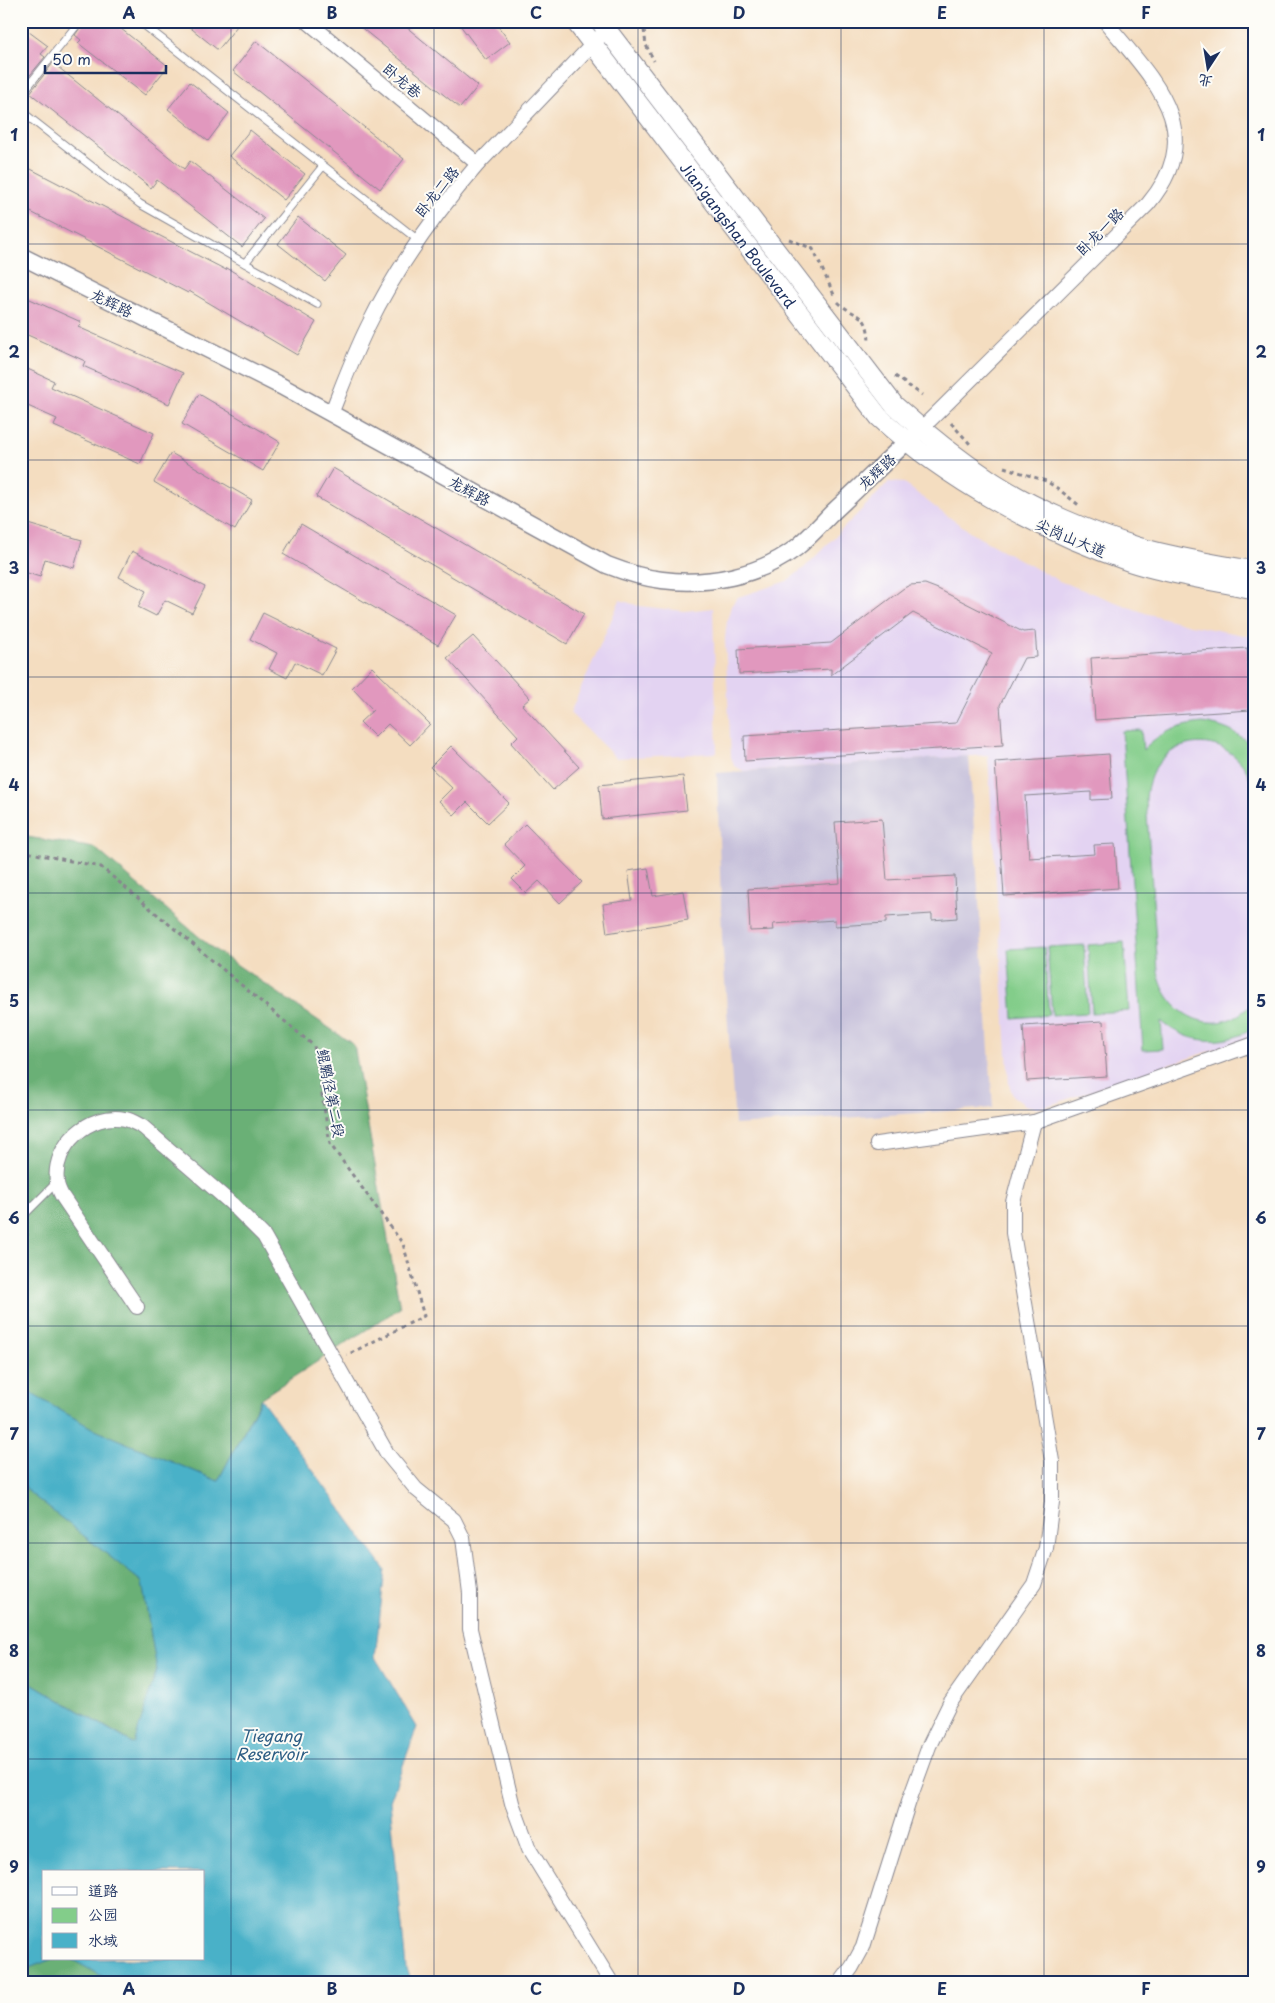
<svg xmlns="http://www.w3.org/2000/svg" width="1275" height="2003" font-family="'Playpen Sans','LXGW WenKai TC',sans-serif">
<rect width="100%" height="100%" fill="#fdfcf7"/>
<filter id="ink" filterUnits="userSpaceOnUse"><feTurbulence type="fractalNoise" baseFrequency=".02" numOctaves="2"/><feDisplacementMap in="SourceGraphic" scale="10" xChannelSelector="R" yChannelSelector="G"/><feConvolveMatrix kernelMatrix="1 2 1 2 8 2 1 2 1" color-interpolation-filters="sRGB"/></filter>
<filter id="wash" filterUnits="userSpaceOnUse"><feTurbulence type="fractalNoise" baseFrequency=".0096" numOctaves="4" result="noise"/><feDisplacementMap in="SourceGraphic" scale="20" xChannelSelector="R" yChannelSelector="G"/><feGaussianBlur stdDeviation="1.12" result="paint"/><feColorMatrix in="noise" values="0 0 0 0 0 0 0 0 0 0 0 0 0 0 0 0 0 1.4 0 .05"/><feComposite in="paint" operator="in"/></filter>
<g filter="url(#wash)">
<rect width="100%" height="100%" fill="#f4ddc0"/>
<!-- built -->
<g fill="#e3d3f2">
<path d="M889 482 904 483 940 511 978 537 1059 581 1145 613 1190 625 1254 637V1036L1050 1105 1037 1108 1025 1105 1014 1097 1009 1085 988 755 744 771 734 766 731 757 725 639 727 621 731 606 738 597 787 581 804 568Z"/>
<path d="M620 600 639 606 684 611 713 608 717 753 616 758 570 713Z"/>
</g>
<!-- industrial -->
<path fill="#c6c0da" d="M969 756 993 1108 735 1125 722 938 717 773Z"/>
<!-- green -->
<g fill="#83cd8a" stroke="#4f7e74">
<path d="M1203 723C1221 726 1236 731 1250 744V737H1254V792C1241 723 1149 729 1146 800L1158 971C1166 1019 1221 1042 1254 1001V1028C1224 1047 1188 1044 1161 1021L1163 1049 1143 1050 1122 731 1141 730 1143 750C1159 732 1180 725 1203 723Z"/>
<path d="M1124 942 1129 1011 1092 1013 1088 945Z"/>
<path d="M1084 945 1088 1013 1052 1015 1047 947Z"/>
<path d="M1044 947 1049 1015 1013 1018 1008 949Z"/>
</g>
<!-- forest -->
<g fill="#6ab076" stroke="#42706a">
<path d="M21 836 95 848 211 947 354 1045 400 1308 261 1398 218 1481 97 1431 21 1388Z"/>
<path d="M21 1481 30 1493 142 1582 157 1670 135 1744 21 1677Z"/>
<path d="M52 1959H71L113 1982H21V1971Z"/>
</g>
<!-- water -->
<path fill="#49b1c8" stroke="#327093" d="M21 1388 97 1431 218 1481 261 1399 385 1570 375 1657 417 1727 390 1801 406 1969 412 1982H113L71 1959H204V1872H44V1959H52L21 1971V1677L134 1744 157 1670 142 1582 30 1493 21 1481Z"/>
<g id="blocks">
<!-- building -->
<g fill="#e198be">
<path d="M85 21H111L168 66 145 95 78 43 81 40 75 35Z"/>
<path d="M182 21H241L218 50Z"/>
<path d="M353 21H399L478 86 460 108Z"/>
<path d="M457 21H494L510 42 486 60Z"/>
<path d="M21 26 48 46 41 54 45 57 21 86Z"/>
<path d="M256 41 404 159 380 189 233 71Z"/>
<path d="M53 63 184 169 190 161 264 219 242 247 157 180 151 188 30 93Z"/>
<path d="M190 82 229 113 208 141 168 109Z"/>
<path d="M250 130 305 174 284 200 229 156Z"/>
<path d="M21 164 226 270 227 268 316 322 297 355 189 291 188 293 21 207Z"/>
<path d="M298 217 346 255 325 281 278 244Z"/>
<path d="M21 295 81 322 78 327 183 373 169 404 83 366 85 361 21 332Z"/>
<path d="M21 366 54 381 51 387 154 433 140 464 54 426 57 419 21 403Z"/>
<path d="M199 394 280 442 263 471 182 424Z"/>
<path d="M171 453 252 500 235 530 154 482Z"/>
<path d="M333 468 584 614 567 644 316 497Z"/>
<path d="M21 522 82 540 74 568 45 559 40 577 21 571 25 553 21 552Z"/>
<path d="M301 524 456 615 438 645 283 554Z"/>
<path d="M132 551 205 587 192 613 165 600 156 616 138 607 146 591 119 577Z"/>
<path d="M925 584 938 589 1023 632 1035 631 1037 657 1024 658 1000 705 1003 745 745 761 744 736 956 723 992 653 913 613 831 675V669L739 674 738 649 831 643 904 588 910 585Z"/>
<path d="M263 613 336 649 322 675 295 662 287 678 269 669 277 653 250 639Z"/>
<path d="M473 636 530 698 522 705 579 767 553 790 511 743 518 736 447 658Z"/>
<path d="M1247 648 1251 710 1095 720 1091 658Z"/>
<path d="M372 667 430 724 410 745 388 724 375 737 360 722 373 710 352 688Z"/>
<path d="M451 746 509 803 488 823 467 802 454 815 439 801 452 788 430 767Z"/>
<path d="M1109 754 1112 799 1091 800V792L1025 796 1029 858 1095 854 1094 845 1115 844 1118 888 1004 896 995 762Z"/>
<path d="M683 776 687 810 602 819 599 785Z"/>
<path d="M882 819 887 880 955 876 957 918 932 920V914L886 917V923L835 926V920L773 924 774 930 750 931 748 889 840 883 835 822Z"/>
<path d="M525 824 582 882 560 903 539 881 526 893 512 879 525 866 504 844Z"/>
<path d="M648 868 653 896 683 891 688 920 607 933 603 904 632 900 628 871Z"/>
<path d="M1103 1021 1107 1076 1027 1081 1023 1026Z"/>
</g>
</g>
</g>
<g filter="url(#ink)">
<use href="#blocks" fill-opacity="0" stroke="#88868f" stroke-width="1"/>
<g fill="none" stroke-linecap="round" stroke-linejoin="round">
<!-- service casing -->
<g stroke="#88868f" stroke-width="9">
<g id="service">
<path d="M139 21 418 240"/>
<path d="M21 95 80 21"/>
<path d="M21 111 140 204 317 304"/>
<path d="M245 263 323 166"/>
<path d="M21 1218 57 1182"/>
</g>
</g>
<!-- minor casing -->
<g stroke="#88868f" stroke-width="16">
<g id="minor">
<path d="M307 21 478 164"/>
<path d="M331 414C343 384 354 354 368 326 397 266 435 214 478 164L615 21"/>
<path d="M921 429 1148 204C1210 130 1152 79 1105 21"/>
<path d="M877 1144 1034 1122 1254 1044"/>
<path d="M137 1307 62 1196C60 1192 57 1186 57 1182 52 1145 90 1112 125 1119 131 1120 137 1124 143 1127L232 1204 264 1236 388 1455 416 1489 454 1520 463 1538 470 1593V1629L512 1803 529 1849 611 1982"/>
<path d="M841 1982 852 1967 863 1947 909 1801 929 1746 950 1703 1034 1584 1046 1548 1052 1502V1461L1013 1233V1202L1034 1122"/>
</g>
</g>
<!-- tertiary casing -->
<g stroke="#88868f" stroke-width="19">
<path id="tertiary" d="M21 256 281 386 607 565C625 572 643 578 662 580 707 586 759 576 796 548 810 537 822 523 834 511 862 485 889 458 917 432"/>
</g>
<!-- secondary casing -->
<g stroke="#88868f" stroke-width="21">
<g id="secondary">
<path id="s1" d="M575 21 879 417C947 480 1043 532 1131 562 1170 575 1213 580 1254 589"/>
<path d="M600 21 894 405C925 433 958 459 993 482 1033 508 1092 533 1138 547 1176 558 1215 564 1254 571"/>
</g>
</g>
<!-- path -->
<g stroke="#88868f" stroke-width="3" stroke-dasharray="4 4" stroke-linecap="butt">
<path d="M643 22 646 45 654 61"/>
<path d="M789 239 813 249 835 297"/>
<path d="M838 302C857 320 868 310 869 343"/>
<path d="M895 376 922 395"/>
<path d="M951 423 970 444"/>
<path d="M1004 467 1046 481 1057 488 1080 506"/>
<path d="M21 851 101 867 314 1046 330 1144 403 1244 424 1316 347 1355"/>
</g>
<!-- service -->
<use href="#service" stroke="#fff" stroke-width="7"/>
<!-- minor -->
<use href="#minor" stroke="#fff" stroke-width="14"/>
<!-- tertiary -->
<use href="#tertiary" stroke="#fff" stroke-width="16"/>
<!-- secondary -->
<use href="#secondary" stroke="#fff" stroke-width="19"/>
</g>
</g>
<!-- grid -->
<path fill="none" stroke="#1b2f5e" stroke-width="1" stroke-opacity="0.55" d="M231 21V1982M434 21V1982M638 21V1982M841 21V1982M1044 21V1982M21 244H1254M21 460H1254M21 677H1254M21 893H1254M21 1110H1254M21 1326H1254M21 1543H1254M21 1759H1254"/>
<g text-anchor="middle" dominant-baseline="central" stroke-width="4" stroke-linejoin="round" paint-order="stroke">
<!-- street labels -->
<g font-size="15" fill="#1b2f5e" stroke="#fdfcf7">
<text transform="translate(403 80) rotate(40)">卧龙巷</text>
<text transform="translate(436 191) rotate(-51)">卧龙二路</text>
<text transform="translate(1099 231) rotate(-45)">卧龙一路</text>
<text stroke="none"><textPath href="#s1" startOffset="269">Jian'gangshan Boulevard</textPath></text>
<text transform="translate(112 302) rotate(26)">龙辉路</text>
<text transform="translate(876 471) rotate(-43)">龙辉路</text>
<text transform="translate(470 490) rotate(29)">龙辉路</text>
<text transform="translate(1071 537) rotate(23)">尖岗山大道</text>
<text transform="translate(332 1093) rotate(79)">鲲鹏径第二段</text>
</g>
<!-- water labels -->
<g font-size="16" font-style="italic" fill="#2b5c83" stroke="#fdfcf7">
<text x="271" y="1735">Tiegang<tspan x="271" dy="18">Reservoir</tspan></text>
</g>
</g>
<!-- margin -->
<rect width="1275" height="2003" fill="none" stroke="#fdfcf7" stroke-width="55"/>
<!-- legend -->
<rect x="42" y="1870" width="162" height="90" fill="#fdfcf7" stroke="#a3aaba"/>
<rect x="52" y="1887" width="25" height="8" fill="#ffffff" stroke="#a3aaba"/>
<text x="88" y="1896" font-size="15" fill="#1b2f5e">道路</text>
<rect x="52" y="1908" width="25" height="15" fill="#83cd8a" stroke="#a3aaba"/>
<text x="88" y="1920" font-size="15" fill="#1b2f5e">公园</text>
<rect x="52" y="1933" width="25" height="15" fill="#49b1c8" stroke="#a3aaba"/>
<text x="88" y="1946" font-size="15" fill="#1b2f5e">水域</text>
<!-- north arrow -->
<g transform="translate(1208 68) rotate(192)" stroke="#fdfcf7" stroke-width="4" paint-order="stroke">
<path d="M0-4L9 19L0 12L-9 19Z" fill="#1b2f5e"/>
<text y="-8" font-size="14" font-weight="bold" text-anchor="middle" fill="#1b2f5e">北</text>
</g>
<!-- scale -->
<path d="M45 65v8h121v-8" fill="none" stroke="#1b2f5e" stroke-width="2.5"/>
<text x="52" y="65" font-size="15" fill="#1b2f5e" stroke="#fdfcf7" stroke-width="4" paint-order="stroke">50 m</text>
<rect x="28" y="28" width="1220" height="1948" fill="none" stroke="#1b2f5e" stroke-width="2"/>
<g font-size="16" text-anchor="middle" font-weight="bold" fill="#1b2f5e">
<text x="129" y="19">A</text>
<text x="332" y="19">B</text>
<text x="536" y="19">C</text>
<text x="739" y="19">D</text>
<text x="942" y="19">E</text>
<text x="1146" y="19">F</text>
<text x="14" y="141">1</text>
<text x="1261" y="141">1</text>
<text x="14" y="358">2</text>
<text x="1261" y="358">2</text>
<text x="14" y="574">3</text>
<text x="1261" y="574">3</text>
<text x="14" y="791">4</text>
<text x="1261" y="791">4</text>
<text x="14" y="1007">5</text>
<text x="1261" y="1007">5</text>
<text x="14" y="1224">6</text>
<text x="1261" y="1224">6</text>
<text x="14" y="1440">7</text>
<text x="1261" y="1440">7</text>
<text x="14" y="1657">8</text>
<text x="1261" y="1657">8</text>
<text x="14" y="1873">9</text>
<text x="1261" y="1873">9</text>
<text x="129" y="1995">A</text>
<text x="332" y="1995">B</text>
<text x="536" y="1995">C</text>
<text x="739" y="1995">D</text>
<text x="942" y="1995">E</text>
<text x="1146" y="1995">F</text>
</g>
</svg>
